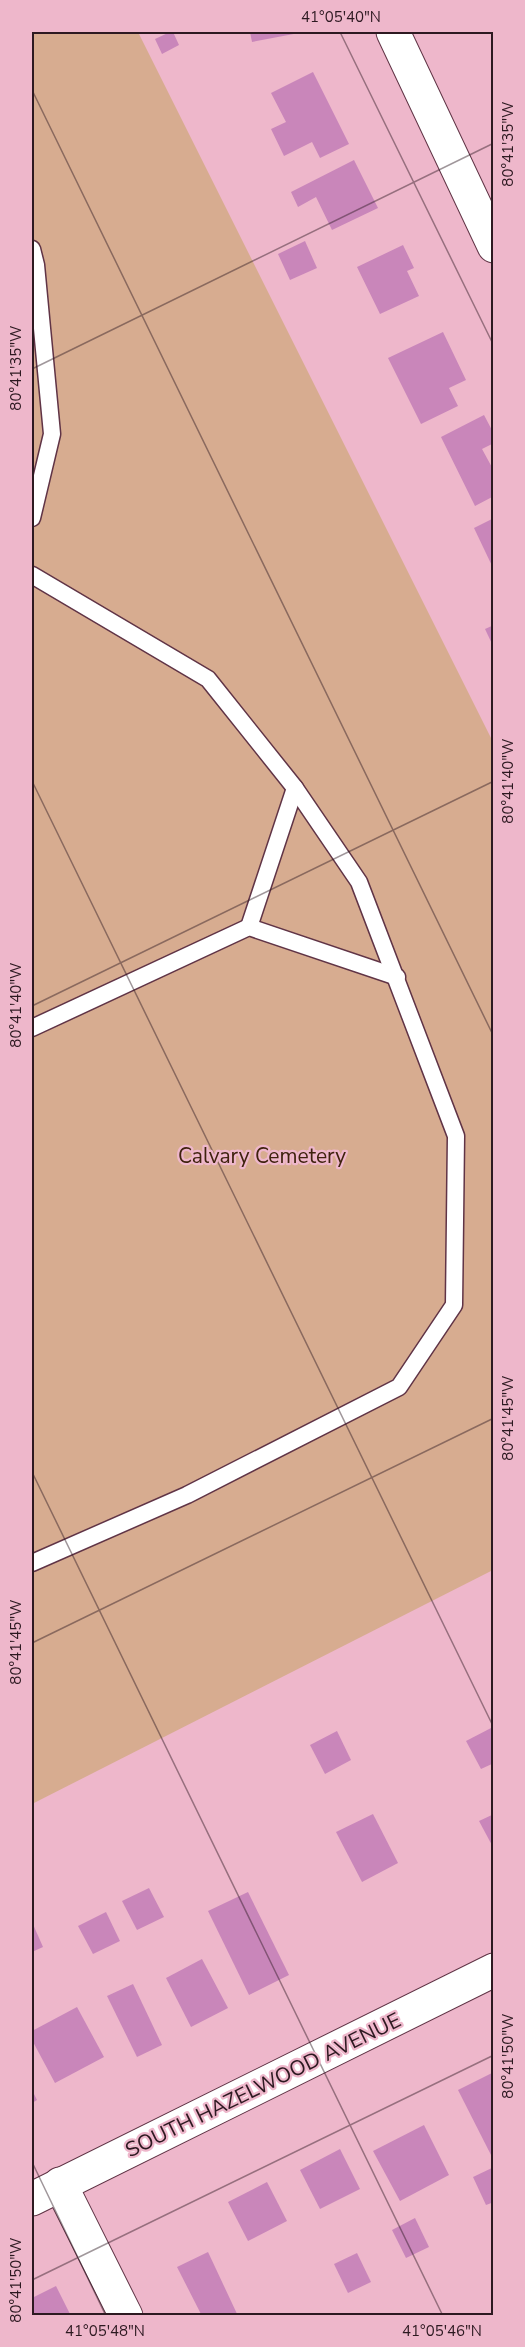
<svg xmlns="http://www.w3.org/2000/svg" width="525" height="2347" font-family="'Nunito Sans',sans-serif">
<rect width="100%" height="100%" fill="#eeb7cb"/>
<!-- green -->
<path fill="#d7ac90" d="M32 32H138L493 742V1570L32 1804Z"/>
<!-- building -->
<g fill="#c986ba">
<path d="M170 32H173L179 45 162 54 155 39Z"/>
<path d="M250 32H299V33L252 42Z"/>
<path d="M313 72 349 144 320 158 312 142 284 156 271 129 286 122 271 93Z"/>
<path d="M354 160 378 208 332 230 316 197 298 207 291 192Z"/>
<path d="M305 241 317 268 290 280 278 254Z"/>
<path d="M403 245 414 268 407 271 419 296 380 314 357 267Z"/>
<path d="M443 332 466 380 449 388 458 406 421 424 388 358Z"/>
<path d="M484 415 494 434V443L482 449 494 471V496L475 506 441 437Z"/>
<path d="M494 518V570L474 528Z"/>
<path d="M494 625V648L485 629Z"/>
<path d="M493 1727 494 1763 481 1769 466 1741Z"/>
<path d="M337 1731 351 1760 325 1774 310 1745Z"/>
<path d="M373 1814 398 1863 362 1882 336 1832Z"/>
<path d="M494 1814V1849L479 1821Z"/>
<path d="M149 1888 164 1917 137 1930 122 1901Z"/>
<path d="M248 1892 289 1975 249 1995 208 1911Z"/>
<path d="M106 1912 120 1941 93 1954 78 1926Z"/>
<path d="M32 1922 43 1947 32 1952Z"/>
<path d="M202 1959 228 2008 191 2027 166 1978Z"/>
<path d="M133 1984 162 2045 137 2057 107 1996Z"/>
<path d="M77 2007 104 2057 55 2083 32 2040V2031Z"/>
<path d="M494 2072V2154L491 2155 458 2090Z"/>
<path d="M32 2090 37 2100 32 2103Z"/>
<path d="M424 2125 449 2175 400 2201 373 2151Z"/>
<path d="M340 2149 360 2189 320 2209 300 2170Z"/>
<path d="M494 2167V2202L486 2205 473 2177Z"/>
<path d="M267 2182 287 2221 248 2241 228 2202Z"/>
<path d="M415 2218 429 2247 406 2258 392 2230Z"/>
<path d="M208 2252 238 2316H202L177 2267Z"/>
<path d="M357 2253 371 2282 348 2293 334 2264Z"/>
<path d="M56 2286 71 2316H32V2298Z"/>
</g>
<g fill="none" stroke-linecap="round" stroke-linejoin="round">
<!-- lane casing -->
<g stroke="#603446" stroke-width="19">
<g id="lane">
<path d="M32 249 36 265 52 434 32 518"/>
<path d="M32 575 208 679 295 788 359 882 456 1136 454 1305 399 1387 187 1495 32 1563"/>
<path d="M249 927 295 788"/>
<path d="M32 1028 249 927 397 977"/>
</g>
</g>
<!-- street casing -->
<g stroke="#603446" stroke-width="35">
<g id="street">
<path d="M393 32 494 246"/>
<path d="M60 2184 126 2316"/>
<path d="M32 2199 494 1970"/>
</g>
</g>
<!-- lane -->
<use href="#lane" stroke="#fff" stroke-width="16"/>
<!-- street -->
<use href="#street" stroke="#fff" stroke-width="33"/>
</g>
<!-- ticks -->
<path fill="none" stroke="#2d1921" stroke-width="1.5" stroke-opacity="0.45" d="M340 32 494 346M32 90 494 1037M32 369 494 143M32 781 494 1728M32 1006 494 781M32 1472 443 2316M32 1643 494 1418M32 2162 106 2316M32 2280 494 2055"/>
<g text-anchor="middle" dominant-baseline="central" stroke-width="4.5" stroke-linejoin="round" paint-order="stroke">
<!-- park labels -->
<g font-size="21" fill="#3e220d" stroke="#eeb7cb">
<text x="262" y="1156">Calvary Cemetery</text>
</g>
<!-- street labels -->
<g font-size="21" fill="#2d1921" stroke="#eeb7cb">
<text transform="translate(263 2085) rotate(-26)">SOUTH HAZELWOOD AVENUE</text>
</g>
</g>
<!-- border -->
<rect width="525" height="2347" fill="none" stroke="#eeb7cb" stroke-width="66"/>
<rect x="33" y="33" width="459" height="2281" fill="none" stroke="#2d1921" stroke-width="2"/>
<g font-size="15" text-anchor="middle" fill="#2d1921">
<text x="341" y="22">41°05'40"N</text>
<text transform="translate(508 144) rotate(-90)" y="5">80°41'35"W</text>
<text transform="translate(16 368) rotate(-90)" y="5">80°41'35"W</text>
<text transform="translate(508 781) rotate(-90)" y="5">80°41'40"W</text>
<text transform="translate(16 1005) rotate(-90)" y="5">80°41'40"W</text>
<text transform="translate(508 1418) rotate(-90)" y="5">80°41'45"W</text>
<text transform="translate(16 1642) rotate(-90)" y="5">80°41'45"W</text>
<text transform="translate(508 2056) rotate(-90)" y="5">80°41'50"W</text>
<text transform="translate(16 2280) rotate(-90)" y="5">80°41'50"W</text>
<text x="105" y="2336">41°05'48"N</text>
<text x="442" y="2336">41°05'46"N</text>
</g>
</svg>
